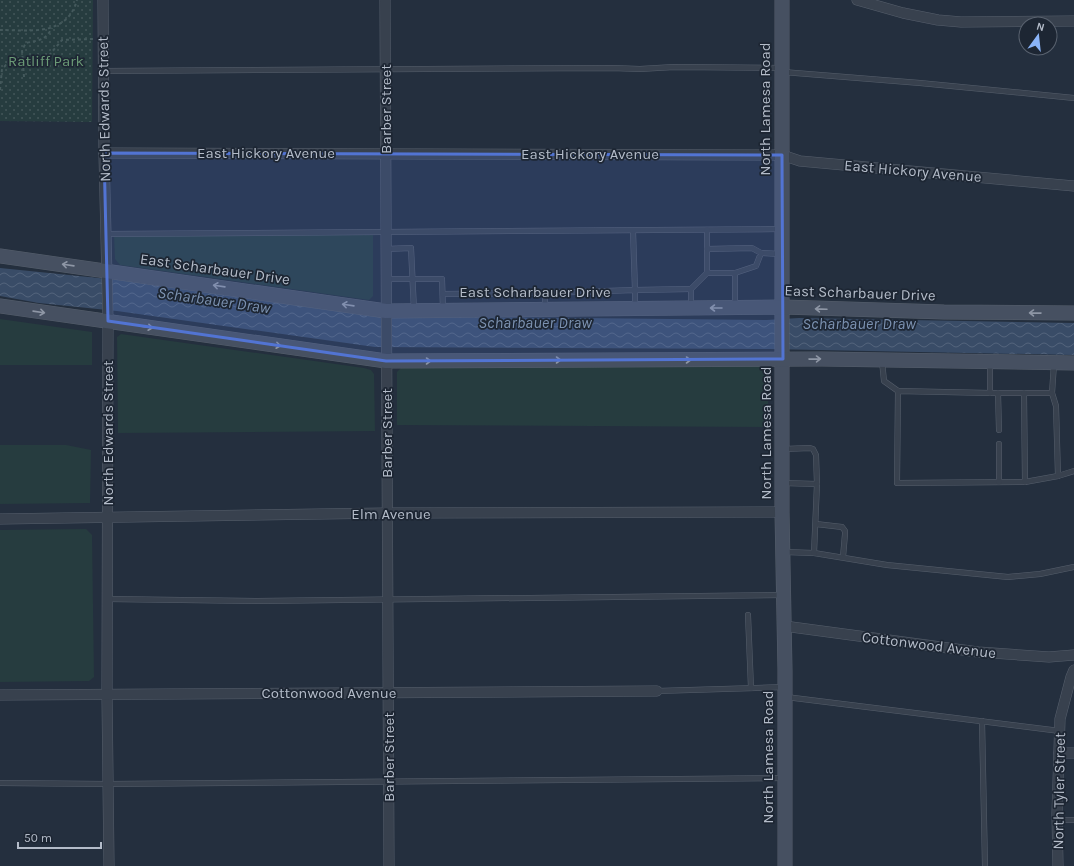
<svg xmlns="http://www.w3.org/2000/svg" width="1074" height="866" font-family="Karla,sans-serif">
<defs>
<pattern id="park-dots" width="8" height="8" patternUnits="userSpaceOnUse"><rect width="8" height="8" fill="#263c3f"/><path d="M2 2h.1M6 6h.1" fill="none" stroke="#435659" stroke-width="1.8" stroke-linecap="round"/></pattern>
<pattern id="water-waves" width="16" height="10" patternUnits="userSpaceOnUse"><rect width="16" height="10" fill="#394c67"/><path d="M0 5q4-4 8 0t8 0" fill="none" stroke="#53647b"/></pattern>
</defs>
<rect width="100%" height="100%" fill="#242f3e"/>
<!-- green -->
<g fill="#263c3f">
<path d="M373 235V296L369 300 120 265 115 259 114 236Z"/>
<path d="M0 319 92 332V365H0Z"/>
<path d="M121 334 364 368 371 370 374 374 375 431 118 433 117 337Z"/>
<path d="M404 365H765L768 368V427L397 425V372Z"/>
<path d="M0 445H66L91 450 90 503 0 504Z"/>
<path d="M86 529 92 535 94 677 89 681 0 682V530Z"/>
</g>
<!-- park -->
<path fill="url(#park-dots)" d="M0 0H93L92 122 0 121Z"/>
<!-- water -->
<path fill="url(#water-waves)" d="M0 268 118 280 375 316 767 320 799 318 1074 323V355L770 349 375 347 117 311 39 303 0 296Z"/>
<g fill="none" stroke-linecap="round" stroke-linejoin="round">
<!-- lane casing -->
<g stroke="#565f6c" stroke-width="6">
<g id="lane">
<path d="M103 71 612 68 640 69 674 67 781 68"/>
<path d="M783 72 920 83 1074 98"/>
<path d="M633 231 635 290 691 289"/>
<path d="M106 234 781 229"/>
<path d="M386 249 411 248 414 310"/>
<path d="M761 253 780 254"/>
<path d="M707 273V230"/>
<path d="M735 273V306"/>
<path d="M386 279H442L443 309"/>
<path d="M443 294 545 293"/>
<path d="M691 307V289L707 273H735L756 266 761 253 752 248 707 249"/>
<path d="M545 309V293L635 290V307"/>
<path d="M882 361 884 381 898 391"/>
<path d="M990 362V393H1052L1054 364"/>
<path d="M990 393 898 391 897 483 1025 482"/>
<path d="M998 393 999 430"/>
<path d="M1024 393 1025 482 1058 476"/>
<path d="M1052 393 1056 406 1058 476 1074 471"/>
<path d="M999 444V482"/>
<path d="M783 483 817 484 816 455 813 449 810 448 784 449"/>
<path d="M816 524 842 527 845 531V534L843 557"/>
<path d="M784 552 814 553 887 565 1008 577 1040 574 1074 567"/>
<path d="M814 553 817 484"/>
<path d="M107 599 257 601 783 595"/>
<path d="M748 615 751 688"/>
<path d="M657 691 784 687"/>
<path d="M786 697 1060 731"/>
<path d="M982 721 985 866"/>
<path d="M0 783 108 784 785 778"/>
<path d="M1058 820H1074"/>
</g>
</g>
<!-- street casing -->
<g stroke="#565f6c" stroke-width="11">
<g id="street">
<path d="M103 0 104 153 108 321 107 694 109 866"/>
<path d="M385 0 389 866"/>
<path d="M857 0 903 13 938 20 961 22 1074 21"/>
<path d="M104 153 782 155 800 161 1074 186"/>
<path d="M0 519 387 513 782 512"/>
<path d="M784 626 978 652 1049 657 1074 655"/>
<path d="M0 695 657 691"/>
<path d="M1059 753H1074"/>
<path d="M1058 866 1057 814 1060 719 1071 677 1074 670"/>
</g>
</g>
<!-- secondary casing -->
<g stroke="#565f6c" stroke-width="15">
<g id="secondary">
<path d="M782 0V512L785 670V866"/>
<path d="M0 256 386 311 783 307 944 312 1074 313"/>
<path d="M0 306 386 361 822 359 1074 363"/>
</g>
</g>
<!-- path -->
<g stroke="#44595c" stroke-width="2" stroke-dasharray="3 3" stroke-linecap="butt">
<path d="M0 30C29 30 67 37 77 0"/>
<path d="M24 77 22 50 26 43C39 40 45 41 52 28"/>
<path d="M0 90 2 69 6 65 46 59 62 40 93 39"/>
</g>
<!-- lane -->
<use href="#lane" stroke="#38414e" stroke-width="5"/>
<!-- street -->
<use href="#street" stroke="#38414e" stroke-width="10"/>
<!-- secondary -->
<use href="#secondary" stroke="#465061" stroke-width="14"/>
</g>
<!-- one-way arrows -->
<defs><path id="oneway-shaft" d="M-6 0H5M1.5-3L5.5 0L1.5 3" fill="none" stroke-width="1.6" stroke-linecap="round" stroke-linejoin="round"/></defs>
<g stroke="#8e96a5">
<use href="#oneway-shaft" transform="translate(68 265) rotate(-172)"/>
<use href="#oneway-shaft" transform="translate(219 286) rotate(-172)"/>
<use href="#oneway-shaft" transform="translate(348 305) rotate(-172)"/>
<use href="#oneway-shaft" transform="translate(716 308) rotate(180)"/>
<use href="#oneway-shaft" transform="translate(821 309) rotate(-178)"/>
<use href="#oneway-shaft" transform="translate(39 312) rotate(8)"/>
<use href="#oneway-shaft" transform="translate(1035 313) rotate(-179)"/>
<use href="#oneway-shaft" transform="translate(147 327) rotate(8)"/>
<use href="#oneway-shaft" transform="translate(275 345) rotate(8)"/>
<use href="#oneway-shaft" transform="translate(815 359) rotate(-1)"/>
<use href="#oneway-shaft" transform="translate(555 360)"/>
<use href="#oneway-shaft" transform="translate(685 360)"/>
<use href="#oneway-shaft" transform="translate(425 361)"/>
</g>
<!-- marked area -->
<path fill="#5274d3" fill-opacity="0.2" stroke="#5274d3" stroke-width="3" stroke-linejoin="round" d="M104 153 782 155 783 359 386 361 108 321Z"/>
<g text-anchor="middle" dominant-baseline="central" stroke-width="3.5" stroke-linejoin="round" paint-order="stroke">
<!-- park labels -->
<g font-size="15" fill="#6b9a76" stroke="#1d2633">
<text x="46" y="61">Ratliff Park</text>
</g>
<!-- street labels -->
<g font-size="15" fill="#b4bcc9" stroke="#1d2633">
<text transform="translate(104 109) rotate(-91)">North Edwards Street</text>
<text transform="translate(386 109) rotate(-90)">Barber Street</text>
<text transform="translate(765 109) rotate(-90)">North Lamesa Road</text>
<text x="266" y="153">East Hickory Avenue</text>
<text x="590" y="154">East Hickory Avenue</text>
<text transform="translate(913 171) rotate(5)">East Hickory Avenue</text>
<text transform="translate(215 269) rotate(8)">East Scharbauer Drive</text>
<text x="535" y="292">East Scharbauer Drive</text>
<text transform="translate(860 293) rotate(2)">East Scharbauer Drive</text>
<text transform="translate(108 433) rotate(-90)">North Edwards Street</text>
<text transform="translate(387 433) rotate(-90)">Barber Street</text>
<text transform="translate(766 433) rotate(-90)">North Lamesa Road</text>
<text x="391" y="514">Elm Avenue</text>
<text transform="translate(929 645) rotate(7)">Cottonwood Avenue</text>
<text x="329" y="693">Cottonwood Avenue</text>
<text transform="translate(389 757) rotate(-90)">Barber Street</text>
<text transform="translate(768 757) rotate(-90)">North Lamesa Road</text>
<text transform="translate(1059 791) rotate(-89)">North Tyler Street</text>
</g>
<!-- water labels -->
<g font-size="16" font-style="italic" fill="#7c92b1" stroke="#1d2633">
<text transform="translate(214 300) rotate(8)">Scharbauer Draw</text>
<text x="535" y="322">Scharbauer Draw</text>
<text x="859" y="323">Scharbauer Draw</text>
</g>
</g>
<!-- north arrow -->
<g transform="translate(1038 36) rotate(15)"><circle r="19" fill="#1d2633" stroke="#59626f"/>
<path d="M0-3L7 15L0 10L-7 15Z" fill="#8ab4f8"/>
<text y="-6" font-size="11" font-weight="bold" text-anchor="middle" fill="#b4bcc9">N</text>
</g>
<!-- scale -->
<path d="M18 842v6h83v-6" fill="none" stroke="#b4bcc9" stroke-width="2"/>
<text x="24" y="842" font-size="12" fill="#b4bcc9" stroke="#1d2633" stroke-width="3" paint-order="stroke">50 m</text>
</svg>
